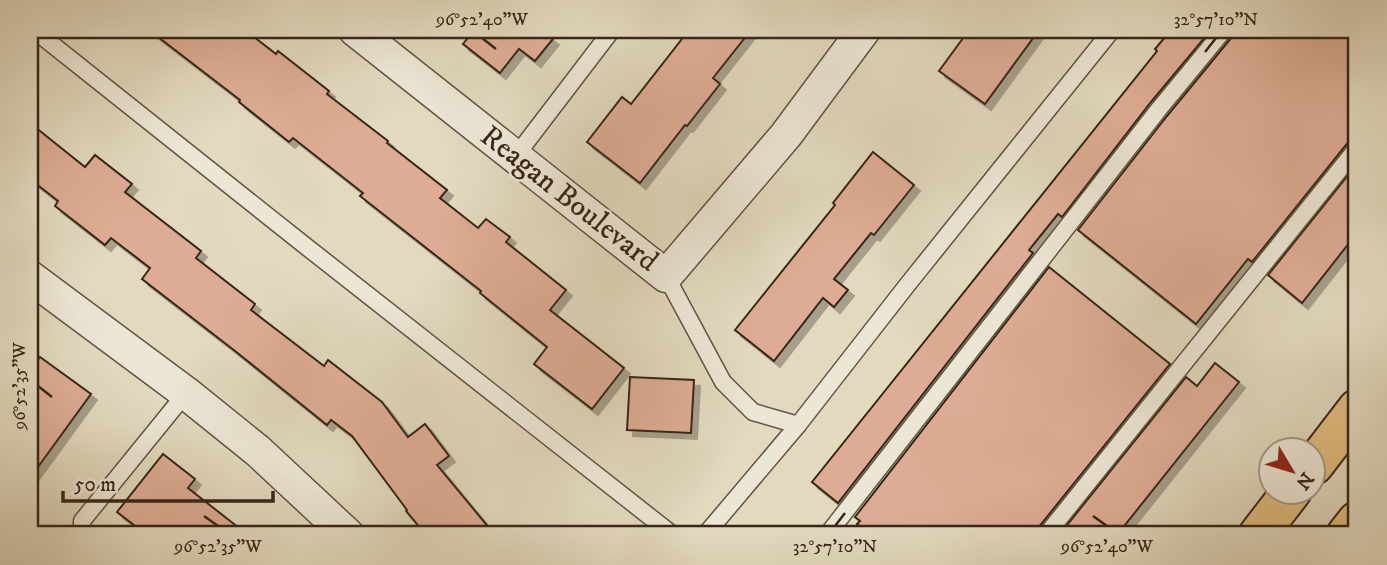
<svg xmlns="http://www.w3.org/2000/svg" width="1387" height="565" font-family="'IM FELL DW Pica',serif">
<defs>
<filter id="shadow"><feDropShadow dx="6" dy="6" stdDeviation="0" flood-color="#0004"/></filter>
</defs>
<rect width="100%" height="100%" fill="#e2d9bf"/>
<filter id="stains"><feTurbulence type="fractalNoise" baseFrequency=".00286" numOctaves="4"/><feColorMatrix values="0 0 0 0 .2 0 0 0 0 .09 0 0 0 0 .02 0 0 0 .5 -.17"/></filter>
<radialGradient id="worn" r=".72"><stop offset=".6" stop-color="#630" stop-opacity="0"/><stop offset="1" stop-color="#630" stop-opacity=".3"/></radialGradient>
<!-- building -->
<g fill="#deac94" stroke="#372618" stroke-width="2" filter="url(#shadow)">
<path d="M149 30H245L276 54 278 51 329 91 327 94 388 141 387 143 447 190 440 198 478 228 486 219 510 237 506 242 566 290 550 310 624 368 592 409 534 364 547 347 480 293 481 291 360 196 363 193 293 138 289 142 239 102 240 100Z"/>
<path d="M474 30H541L553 39 535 61 519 49 500 73 463 44Z"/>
<path d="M689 30H751L713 78 720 84 687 126 685 125 640 183 587 142 622 97 631 104Z"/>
<path d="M969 30H1039L985 104 939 71Z"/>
<path d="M1171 30H1211L1151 102 1062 217 1058 214 1029 250 1033 253 838 503 812 482 1157 51 1155 49Z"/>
<path d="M1234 30H1357V138L1349 141 1252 262 1248 259 1196 324 1078 230 1167 116 1232 37Z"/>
<path d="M30 123 85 167 95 155 132 184 125 192 201 251 196 258 255 304 251 310 324 366 328 360 382 402 408 437 425 424 449 456 437 465 495 535H426L406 511 407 510 352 436 331 420 327 425 235 351 142 279 150 268 111 238 105 245 55 206 58 201 30 179Z"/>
<path d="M873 152 914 185 874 235 871 233 834 279 848 290 834 307 823 298 774 361 735 330 835 205 833 203Z"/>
<path d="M1357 164V233L1302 303 1268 275Z"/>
<path d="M1049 267 1170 364 1038 528 1036 535H871L857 524 860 521 855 517Z"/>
<path d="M40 357 91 394 30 478V371Z"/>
<path d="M1215 363 1239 382 1117 535H1059L1186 377 1197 386Z"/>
<path d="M630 377 694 380 691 433 627 430Z"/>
<path d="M163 454 195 479 188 488 248 535H147L117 512Z"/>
</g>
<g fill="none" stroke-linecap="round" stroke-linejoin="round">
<!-- service casing -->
<g stroke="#625342" stroke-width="19">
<g id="service">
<path d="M34 30 303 244 673 535"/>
<path d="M515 157 612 30"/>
<path d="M666 276 723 382 753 412 798 425 908 284 1112 30"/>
<path d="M82 535V521L186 393"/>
<path d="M705 535 798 425"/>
<path d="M827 535 1159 109 1224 30"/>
<path d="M1046 535 1357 148"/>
</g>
</g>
<!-- minor casing -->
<g stroke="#625342" stroke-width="35">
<g id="minor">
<path d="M355 30 666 276 786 135 864 30"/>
<path d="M30 277 186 393 258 451 348 535"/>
</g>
</g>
<!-- primary casing -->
<g stroke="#372618" stroke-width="42">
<g id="primary">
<path d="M1314 465 1357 409"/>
<path d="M1258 535 1292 491"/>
<path d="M1346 535 1357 521"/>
</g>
</g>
<!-- service -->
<use href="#service" stroke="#ece6d5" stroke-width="16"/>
<!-- minor -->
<use href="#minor" stroke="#ece6d5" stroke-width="32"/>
<!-- primary -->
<use href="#primary" stroke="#e1bc80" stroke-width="38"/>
</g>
<!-- ticks -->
<path fill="none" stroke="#372618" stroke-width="2.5" d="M482 38 496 49M1205 52 1216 38M38 386 52 397M204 516 218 526M1093 516 1107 526M835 526 845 513"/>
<g text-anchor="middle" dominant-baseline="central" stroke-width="5" stroke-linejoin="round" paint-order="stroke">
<!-- street labels -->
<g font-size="30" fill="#372618" stroke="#ece6d5">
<text transform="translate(569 199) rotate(38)">Reagan Boulevard</text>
</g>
</g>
<!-- margin -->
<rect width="1387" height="565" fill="none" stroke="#e2d9bf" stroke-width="77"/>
<!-- north arrow -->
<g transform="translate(1292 471) rotate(128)"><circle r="33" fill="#ece6d5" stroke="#a49989" stroke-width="2"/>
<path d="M0-5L12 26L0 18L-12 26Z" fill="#8f2418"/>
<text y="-10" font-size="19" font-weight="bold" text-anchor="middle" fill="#372618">N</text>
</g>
<!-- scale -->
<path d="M63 491v10h210v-10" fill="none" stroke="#372618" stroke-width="3.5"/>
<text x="74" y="491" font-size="21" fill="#372618" stroke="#ece6d5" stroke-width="5" paint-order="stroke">50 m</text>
<rect x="38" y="38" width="1310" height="488" fill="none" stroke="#372618" stroke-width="2.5"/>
<g font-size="18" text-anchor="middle" fill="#372618">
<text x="482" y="25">96°52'40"W</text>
<text x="1216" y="25">32°57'10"N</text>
<text transform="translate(19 386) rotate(-90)" y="6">96°52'35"W</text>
<text x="218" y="552">96°52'35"W</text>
<text x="835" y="552">32°57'10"N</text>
<text x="1107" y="552">96°52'40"W</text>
</g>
<rect width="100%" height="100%" filter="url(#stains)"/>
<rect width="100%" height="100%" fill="url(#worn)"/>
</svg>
